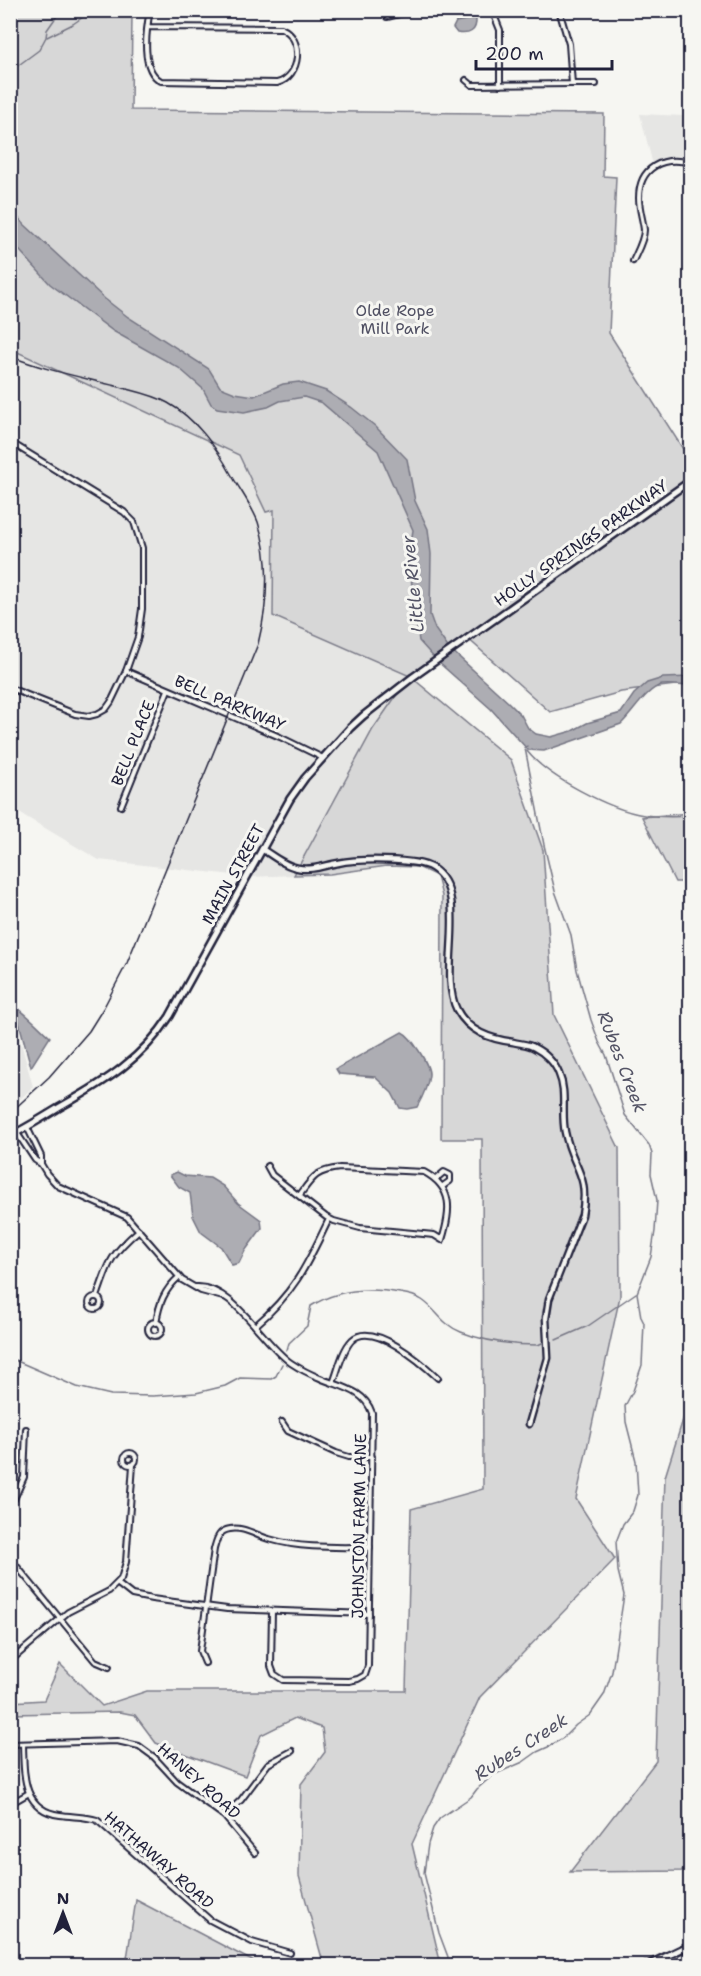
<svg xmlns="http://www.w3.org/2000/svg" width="701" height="1976" font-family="'Shantell Sans',sans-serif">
<rect width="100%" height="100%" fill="#f6f6f2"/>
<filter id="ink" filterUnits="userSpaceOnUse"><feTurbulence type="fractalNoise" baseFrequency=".0167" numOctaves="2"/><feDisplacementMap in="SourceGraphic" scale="12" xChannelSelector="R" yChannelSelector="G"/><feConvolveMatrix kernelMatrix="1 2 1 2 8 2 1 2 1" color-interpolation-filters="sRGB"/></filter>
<g filter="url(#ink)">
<!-- built -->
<g fill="#e6e6e4">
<path d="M690 93V163L681 159 667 158 653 165 640 114 684 116Z"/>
<path d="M11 349 274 471 273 616 410 676 373 729 294 875 251 877 99 860 11 808Z"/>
<path d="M11 1029 18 1032 33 1087 11 1108Z"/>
</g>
<!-- green -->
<g fill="#d7d7d7" stroke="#7c7c89" stroke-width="1.5">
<path d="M11 11H132L131 110 604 114 603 176 616 177 609 333 690 460V683L621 692 550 712 466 637 410 676 511 760 543 850 554 1015 619 1148 620 1296 576 1499 615 1559 480 1697 412 1844 441 1965H314L323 1962 299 1876 301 1784 325 1752 322 1728 295 1718 261 1735 245 1776 156 1743 135 1715 120 1712 11 1714V1702L44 1700 60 1664 102 1706 147 1691H406L411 1509 483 1489 482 1139H441L442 896 437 876 418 867 387 866 330 874 294 875 373 729 410 676 273 616 274 510 266 512 239 455 11 349Z"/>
<path d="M690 813V882H675L642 817Z"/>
<path d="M690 1397V1871L570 1872 656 1761 665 1477Z"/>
<path d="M136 1900 260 1965H126Z"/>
</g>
<!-- water -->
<g fill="#adadb3" stroke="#757583" stroke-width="1.5">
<path d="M476 18C477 32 469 35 457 33L453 28 456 22Z"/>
<path d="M10 209 25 225 105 299 128 317 209 369 220 387 235 393 254 396 283 384 299 382 326 391 351 407 375 426 407 459 415 501 428 529 431 554 430 615 435 629 447 646 508 702 521 715 528 728 536 734 551 737 572 731 587 723 621 713 634 694 647 683 663 678 690 677V686C681 686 671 684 662 685 647 688 633 713 621 724L544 751 528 750 491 709 437 661 419 641 412 590 410 549 413 530 378 451 322 403 304 397 280 401 268 407 244 412 217 408 211 404 203 389 179 368 113 331 50 284 11 241Z"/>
<path d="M10 1003C26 1012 36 1025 50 1037L31 1067 18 1019 11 1016Z"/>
<path d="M402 1032C411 1036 430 1065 429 1075 428 1085 422 1098 417 1107L407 1109 400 1108 392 1093 375 1077 339 1074 336 1069Z"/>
<path d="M177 1172 185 1176 210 1178 223 1186 238 1203 261 1220 262 1228 245 1251 239 1263 232 1265 221 1247 201 1232 193 1216 190 1193 179 1187 170 1175Z"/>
</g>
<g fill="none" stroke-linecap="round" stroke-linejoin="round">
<!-- stream -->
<g stroke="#757583" stroke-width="1.5">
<path d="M47 37 73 24 93 10"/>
<path d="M10 74 16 67 39 50 46 37 47 30 61 10"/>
<path d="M527 751C547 777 611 810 644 815 659 817 675 817 690 816"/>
<path d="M556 1340 588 1326 636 1293"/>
<path d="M287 1350 289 1343 307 1326 311 1306C338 1289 369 1287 400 1293 407 1294 416 1296 422 1300 437 1310 441 1324 461 1332 486 1342 512 1345 538 1345L542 1343"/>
<path d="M10 1358 77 1387 111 1395 153 1396 196 1393 225 1386 240 1378 271 1379 276 1376 282 1364"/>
<path d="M446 1966 448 1957 439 1933 424 1873 428 1844 433 1828 440 1818 471 1797 477 1789 493 1775 523 1762 537 1752 548 1747 563 1738 576 1725 590 1715 604 1695 612 1672 624 1595 618 1571 616 1542 623 1524 633 1511 638 1495 636 1461 626 1422 625 1406 633 1391 642 1365 644 1323 641 1317 637 1293 651 1257 655 1231 657 1200 651 1174 652 1154 649 1145 625 1115 606 1055 599 1042 591 1020 577 970 571 935 555 891 544 845 525 748 527 746"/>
</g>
<!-- minor casing -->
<g stroke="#22223b" stroke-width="8">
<g id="minor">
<path d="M387 10V17L415 10"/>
<path d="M492 10 500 30V85"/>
<path d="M148 27 281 28C305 38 301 77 277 83L161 81C140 70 146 31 150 10"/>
<path d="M466 80 472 85 572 84 569 44 559 10"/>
<path d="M572 84H596"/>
<path d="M633 261C637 252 644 240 644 230 643 220 639 209 639 198 639 167 663 156 690 163"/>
<path d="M10 442 124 512 134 522 142 548V609L138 637 126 671 111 702 106 709 97 714 89 716 75 714 10 688"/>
<path d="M126 671 280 737 323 758"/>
<path d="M121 806 168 690"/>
<path d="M27 1127 41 1156V1163"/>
<path d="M17 1133 35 1160 41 1164 47 1174 58 1186 127 1217 182 1280 201 1291 223 1297"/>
<path d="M267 1166 272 1175 326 1217 334 1221 360 1228 434 1235 442 1240C451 1211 454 1188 424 1172L340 1168C315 1171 313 1177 299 1196"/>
<path d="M437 1178 444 1172 450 1175V1181L443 1186"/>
<path d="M195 1287C233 1284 262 1343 291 1363 300 1369 310 1374 320 1378 340 1387 364 1389 372 1413L368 1666 365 1675 358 1679 349 1681 283 1680 274 1674 271 1666 272 1611"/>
<circle cx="95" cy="1303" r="6"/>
<path d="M97 1297C109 1262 110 1255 139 1230"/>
<circle cx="155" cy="1329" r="7"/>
<path d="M156 1323C159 1304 164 1290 179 1277"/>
<path d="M255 1326C295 1292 307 1265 329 1219"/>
<path d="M333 1383C338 1371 342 1350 352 1340 373 1320 423 1364 438 1378"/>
<path d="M282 1422 288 1431 336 1453 349 1457H372"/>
<circle cx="130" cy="1459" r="6"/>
<path d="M10 1508 24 1477 26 1429"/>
<path d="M10 1558 95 1661 109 1667"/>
<path d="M118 1584 132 1595 152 1599 227 1609 369 1614"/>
<path d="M10 1658 15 1657 68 1612 109 1591 121 1579 126 1562 133 1465"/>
<path d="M205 1663 200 1651 214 1549C217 1539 218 1531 230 1529 243 1526 257 1536 269 1539 303 1549 336 1547 370 1547"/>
<path d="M10 1744 117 1741 139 1746 154 1757 177 1782 224 1816 255 1853"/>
<path d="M23 1744C24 1774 22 1810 60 1815 73 1817 85 1816 97 1820L210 1920 252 1942 290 1953"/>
<path d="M10 1804 29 1793"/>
<path d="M224 1816 241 1800 268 1764 292 1751"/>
<path d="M40 1966H44"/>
</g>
</g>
<!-- tertiary casing -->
<g stroke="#22223b" stroke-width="9">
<path id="tertiary" d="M262 849C273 856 285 866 298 868 312 871 325 865 338 863 357 859 416 858 432 868 472 893 437 971 457 1010 469 1032 490 1039 513 1042 520 1044 529 1044 535 1048 545 1053 555 1063 559 1074 567 1092 561 1113 565 1132 572 1168 590 1173 582 1215L549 1299 546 1318 548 1358 529 1424"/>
</g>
<!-- secondary casing -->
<g stroke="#22223b" stroke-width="10">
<g id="secondary">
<path d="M10 1136C28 1127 45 1116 62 1106 106 1081 142 1059 170 1016L290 799 305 778 350 728 363 716 413 677 690 481"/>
<path d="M646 1966 690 1945"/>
</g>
</g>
<!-- minor -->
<use href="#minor" stroke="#f6f6f2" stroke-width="4"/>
<!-- tertiary -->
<use href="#tertiary" stroke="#f6f6f2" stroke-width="4.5"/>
<!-- secondary -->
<use href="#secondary" stroke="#f6f6f2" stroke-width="5"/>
<!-- rail -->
<path stroke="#22223b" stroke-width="1.5" d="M10 356C44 370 81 377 116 386 133 391 152 394 168 403 195 418 217 448 231 474 240 490 252 506 258 522 271 562 268 604 258 644L127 963 104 1007 89 1031 49 1077 10 1113"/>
</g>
</g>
<g text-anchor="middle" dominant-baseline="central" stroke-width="6" stroke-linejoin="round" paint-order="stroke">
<!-- park labels -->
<g font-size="16" fill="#4f4f62" stroke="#f6f6f2">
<text x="395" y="310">Olde Rope<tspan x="395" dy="18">Mill Park</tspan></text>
</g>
<!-- street labels -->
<g font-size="16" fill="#22223b" stroke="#f6f6f2">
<text transform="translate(581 543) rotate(-35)">HOLLY SPRINGS PARKWAY</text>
<text transform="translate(230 703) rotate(23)">BELL PARKWAY</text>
<text transform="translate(133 743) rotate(-68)">BELL PLACE</text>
<text transform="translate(233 874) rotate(-61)">MAIN STREET</text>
<text transform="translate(359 1526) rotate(-89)">JOHNSTON FARM LANE</text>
<text transform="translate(199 1781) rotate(42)">HANEY ROAD</text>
<text transform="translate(159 1860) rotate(41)">HATHAWAY ROAD</text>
</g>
<!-- water labels -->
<g font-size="18" font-style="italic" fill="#535365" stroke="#f6f6f2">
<text transform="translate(413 584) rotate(-96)">Little River</text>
<text transform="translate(622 1062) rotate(69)">Rubes Creek</text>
<text transform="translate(521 1747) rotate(-33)">Rubes Creek</text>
</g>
</g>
<!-- margin -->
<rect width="701" height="1976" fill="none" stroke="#f6f6f2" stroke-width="36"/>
<rect x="18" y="18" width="665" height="1940" fill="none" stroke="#22223b" stroke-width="2" filter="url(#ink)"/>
<!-- north arrow -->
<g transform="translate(63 1913)" stroke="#f6f6f2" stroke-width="4.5" paint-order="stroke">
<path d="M0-4.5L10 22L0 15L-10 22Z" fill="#22223b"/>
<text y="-9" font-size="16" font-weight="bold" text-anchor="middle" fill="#22223b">N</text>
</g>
<!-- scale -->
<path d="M476 60v9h136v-9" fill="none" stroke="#22223b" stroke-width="3"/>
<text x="485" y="60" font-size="18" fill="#22223b" stroke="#f6f6f2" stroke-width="4.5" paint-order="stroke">200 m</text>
</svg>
